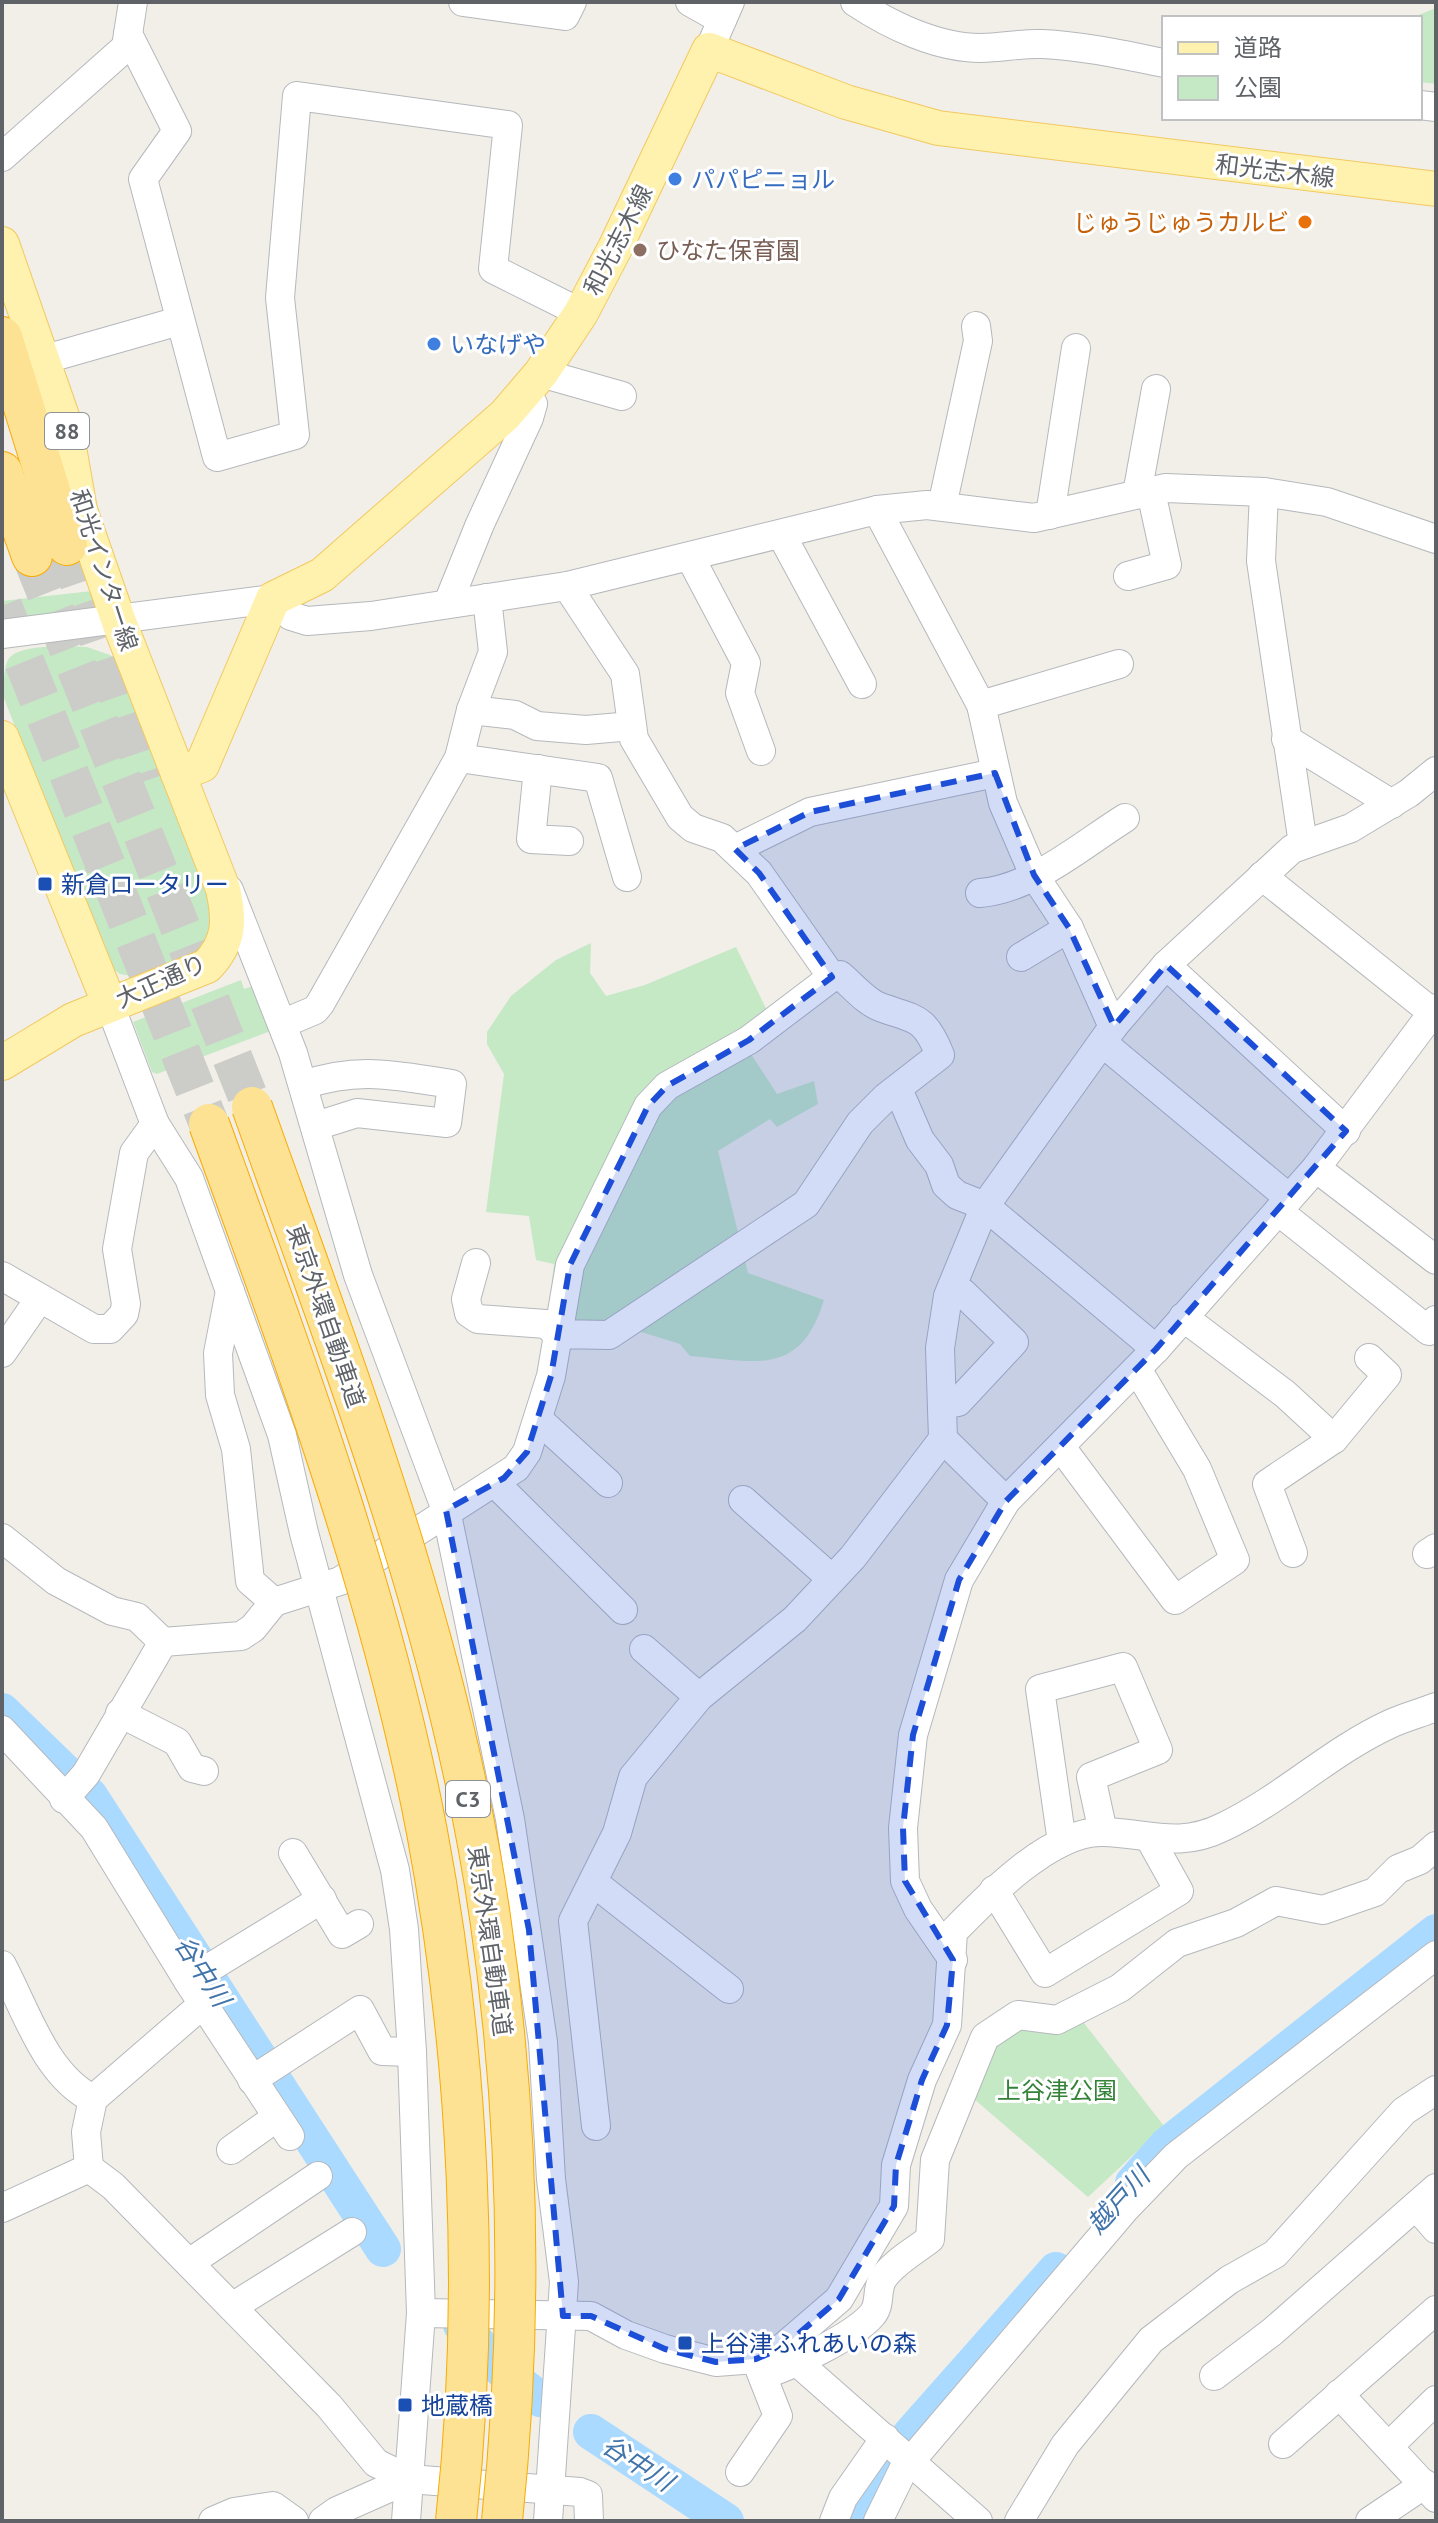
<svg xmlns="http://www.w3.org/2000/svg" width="1438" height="2523" font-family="'PT Sans','Noto Sans JP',sans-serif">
<rect width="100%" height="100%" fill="#f1efe8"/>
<!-- green -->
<g fill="#c5e8c5">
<path d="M1436 8V84L1420 82V18H1411Z"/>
<path d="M101 590 108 610 2 622V601Z"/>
<path d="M87 647 110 655 121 665 213 903 210 932 194 957 137 977 120 974 107 964 4 698C4 686 3 670 8 660 17 643 70 646 87 647Z"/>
<path d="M591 943 590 973 606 996 645 985 736 947 778 1033 749 1051 777 1094 814 1081 818 1104 777 1127 770 1119 718 1151 748 1273 824 1300C800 1378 756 1361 690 1356L680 1344 638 1331 573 1326 549 1305 554 1264 536 1260 529 1216 486 1212 504 1074 487 1044V1032L511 996 556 960Z"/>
<path d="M241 980 244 989 256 985 273 1030 157 1074 152 1072 133 1022Z"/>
<path d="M1077 2014 1164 2126 1088 2197 973 2098 983 2049 1023 2021Z"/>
</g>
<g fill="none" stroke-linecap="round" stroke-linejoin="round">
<!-- river -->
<g stroke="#aadaff" stroke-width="36">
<path d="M2 1711 90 1796 383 2249"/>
<path d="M1133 2183 1167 2145 1436 1932"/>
<path d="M461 2325 502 2370 540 2399"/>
<path d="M591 2432 726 2521"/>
<path d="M854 2521 910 2435 1056 2270"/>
</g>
<!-- highway-tunnel -->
<g stroke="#ccccc8" stroke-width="40" stroke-dasharray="40 20" stroke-linecap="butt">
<path d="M67 545 148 780"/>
<path d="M32 556 252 1107"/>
<path d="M2 606 209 1124"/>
</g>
<!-- minor casing -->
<g stroke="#b5b8bc" stroke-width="30">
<g id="minor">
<path d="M463 2 565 16 572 2"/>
<path d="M690 2 722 20"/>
<path d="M855 2C891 26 938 48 981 48 1001 48 1022 43 1042 44 1084 46 1124 55 1164 63"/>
<path d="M128 34 177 131 143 179 217 457 295 435 280 298 297 96 508 125 493 269 581 313"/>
<path d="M709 50 730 2"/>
<path d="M1420 105 1436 107"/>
<path d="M2 157 126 47 133 2"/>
<path d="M42 360 179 321"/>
<path d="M541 373 622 396"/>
<path d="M1264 492 1261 561 1303 844"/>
<path d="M1137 494 1156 389"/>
<path d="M942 506 978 341 976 326"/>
<path d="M877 510 981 705 1003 803 1034 875 1069 928 1113 1027"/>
<path d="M1050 515 1076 348"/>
<path d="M781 534 862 684"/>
<path d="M690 557 746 663 740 693 761 751"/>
<path d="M1128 576 1167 565 1151 492"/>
<path d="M567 586 625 674 634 739 680 817 693 828 722 838 759 873 832 977"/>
<path d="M448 603 480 524 529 418 533 404 524 395"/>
<path d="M2 634 273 599 291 616 307 621 371 616 567 586 877 510 927 505 1034 518 1166 488 1264 492 1327 502 1436 539"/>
<path d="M981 705 1119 664"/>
<path d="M471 710 515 715 537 726 586 730 632 726"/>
<path d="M1286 739 1392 804"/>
<path d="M459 758 598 778 627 877"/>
<path d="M538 769 531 839 569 841"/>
<path d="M735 849 810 812 995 773"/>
<path d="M1262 876 1433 1013"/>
<path d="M229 890 293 1053 358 1275 446 1510 510 1819 543 2042 551 2179 564 2282 548 2521"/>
<path d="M980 893C1032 889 1082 845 1125 818"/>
<path d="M1021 957 1069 928"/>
<path d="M1166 965 1346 1131"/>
<path d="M109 1003 155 1124 189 1178 282 1435 304 1533 395 1870 404 1929 412 2052 421 2313 406 2521"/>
<path d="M282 1024 315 1010 320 1004 459 758 471 710 493 652 487 598"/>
<path d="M1104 1044 1289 1198"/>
<path d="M304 1085C360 1066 396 1076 452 1084L447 1123 357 1113 316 1126"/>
<path d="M898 1089 920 1140 939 1165 946 1185 957 1195 985 1206 1156 1349"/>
<path d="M1316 1168 1436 1260"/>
<path d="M1278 1211 1429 1331 1436 1320"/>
<path d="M2 1276 94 1329H110L124 1314 126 1304 117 1249 134 1153 155 1124"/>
<path d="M230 1291 218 1353 220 1395 236 1449 250 1581 274 1602"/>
<path d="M1183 1317 1285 1394 1334 1439"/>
<path d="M2 1353 40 1298"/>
<path d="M942 1404 958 1402 1014 1342 963 1293 952 1287"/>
<path d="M539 1420 608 1483"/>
<path d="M1061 1447 1175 1600 1235 1560 1197 1469 1137 1369"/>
<path d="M495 1483 623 1610"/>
<path d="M743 1500 832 1579"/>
<path d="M1006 1501 943 1439 940 1348 948 1296 985 1206 1113 1027 1166 965 1292 849 1351 828 1409 793 1436 771"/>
<path d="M2 1538 56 1581 112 1611 137 1617 163 1642"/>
<path d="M1293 1553 1267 1484 1334 1439 1387 1375 1369 1358"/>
<path d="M1427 1554 1436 1548"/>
<path d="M644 1649 699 1697"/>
<path d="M120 1713 177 1742 192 1768 204 1771"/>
<path d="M2 1730 94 1828 188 1981 290 2136"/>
<path d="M64 1799 86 1774 163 1642 241 1636 253 1628 274 1602 340 1581 516 1468 527 1452 551 1376 570 1265 648 1106 667 1086 749 1040 832 977 840 975C852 985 866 1002 880 1007 915 1020 924 1015 940 1055L886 1097 860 1123 806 1204 609 1335 557 1334 546 1324 478 1319 469 1313 466 1299 476 1263"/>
<path d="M1062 1842 1040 1689 1123 1667 1158 1750 1091 1777 1103 1832"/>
<path d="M293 1853 342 1934 359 1924"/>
<path d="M593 1882 729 1989"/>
<path d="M994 1890 1045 1973 1179 1891 1150 1839"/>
<path d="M953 1960 918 1909 905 1881 903 1828 913 1735 959 1580 1006 1501 1156 1349 1316 1168 1436 1008"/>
<path d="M2 1965C26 2010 45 2075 93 2099"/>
<path d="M188 1981 322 1899"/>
<path d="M252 2080 360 2010 382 2051 412 2052"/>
<path d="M596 2126 573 1921 617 1833 633 1777 699 1697 795 1619 853 1557 943 1439"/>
<path d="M231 2150 277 2117"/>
<path d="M89 2168 113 2186 329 2406 376 2463 409 2479 580 2492 588 2495 589 2521"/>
<path d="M1416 2206 1436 2229"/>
<path d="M2 2208 89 2168 86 2132 93 2099 203 2004"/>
<path d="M189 2263 318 2176"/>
<path d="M232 2307 352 2232"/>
<path d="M421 2313 591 2316 626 2335 665 2349 716 2362 756 2359 782 2348 839 2299 894 2206 896 2165 922 2080 947 2025 953 1932C987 1897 1052 1830 1103 1832 1147 1833 1179 1849 1223 1827 1282 1799 1331 1751 1390 1724 1405 1717 1421 1713 1436 1707"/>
<path d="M788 2354 978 2521"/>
<path d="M763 2375C791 2366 853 2337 872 2315 881 2305 876 2292 882 2280 891 2264 916 2250 930 2239L935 2160 985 2037 1018 2015 1057 2020 1120 1988 1177 1943 1236 1923 1276 1901 1323 1910 1375 1892 1398 1869 1420 1860 1436 1846"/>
<path d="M1214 2376 1272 2332 1436 2188"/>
<path d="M1339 2394 1436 2498"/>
<path d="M1283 2444 1436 2310"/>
<path d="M1389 2446 1436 2400"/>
<path d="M740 2472 778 2416 756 2360"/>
<path d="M213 2521 234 2512 273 2506 294 2521"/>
<path d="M323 2521 337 2511 409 2479"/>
<path d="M834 2521 843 2498 885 2438"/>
<path d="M878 2521 903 2470 1126 2208 1176 2156 1436 1955"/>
<path d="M1019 2521 1065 2445 1151 2340 1229 2280 1275 2254 1404 2111 1436 2090"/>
<path d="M1370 2521 1425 2484"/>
</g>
</g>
<!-- major casing -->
<g stroke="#f2c960" stroke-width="36">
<g id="major">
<path d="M2 244 65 425 80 510 119 622 223 889C230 920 230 942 207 966L73 1020 2 1063"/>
<path d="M2 738 109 1003"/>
<path d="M178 774 202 765 273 599 322 575 505 415 541 373 581 313 615 248 709 50 846 102 938 128 1436 189"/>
</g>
</g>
<!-- highway casing -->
<g stroke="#f9ab00" stroke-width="42">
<g id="highway">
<path d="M2 337 67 545"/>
<path d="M2 472 32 556"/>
</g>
</g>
<!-- minor -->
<use href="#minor" stroke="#fff" stroke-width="28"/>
<!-- major -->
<use href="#major" stroke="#fff2af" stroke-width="34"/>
<!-- highway -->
<use href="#highway" stroke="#fde293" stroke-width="40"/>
<!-- highway-bridge casing -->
<g stroke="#f9ab00" stroke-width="42" stroke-linecap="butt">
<g id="highway-bridge">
<path d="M252 1107C346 1371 450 1639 490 1917 519 2116 523 2321 502 2521"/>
<path d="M209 1124C293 1355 381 1590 427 1832 469 2056 481 2294 456 2521"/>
</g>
</g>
<!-- highway-bridge -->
<use href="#highway-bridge" stroke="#fde293" stroke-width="40"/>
</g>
<!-- marked area -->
<path fill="#1d4ed8" fill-opacity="0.2" stroke="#1d4ed8" stroke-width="6" stroke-dasharray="16 10" stroke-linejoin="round" d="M995 773 1034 875 1069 928 1114 1026 1166 965 1346 1131 1156 1349 1006 1501 959 1580 913 1735 903 1828 905 1881 953 1960 947 2025 922 2080 896 2165 894 2206 839 2299 782 2348 756 2359 716 2362 665 2349 591 2316H563L529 1930 446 1510 504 1478 527 1452 551 1376 570 1265 648 1106 667 1086 749 1040 832 977 759 873 735 849 810 812Z"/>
<!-- markers -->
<g fill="#3f7fe0" stroke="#fff" stroke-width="3">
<circle cx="675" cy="179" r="8"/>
<circle cx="434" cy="344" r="8"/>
</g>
<circle fill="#e8710a" stroke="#fff" stroke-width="3" cx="1305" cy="222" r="8"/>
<circle fill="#8d6e63" stroke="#fff" stroke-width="3" cx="640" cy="250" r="8"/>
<g fill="#1a4fb4" stroke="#fff" stroke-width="3">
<rect x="37" y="876" width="16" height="16" rx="4"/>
<rect x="677" y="2335" width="16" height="16" rx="4"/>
<rect x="397" y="2397" width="16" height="16" rx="4"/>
</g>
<g text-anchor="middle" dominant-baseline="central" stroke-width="6" stroke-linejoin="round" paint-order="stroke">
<!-- shield labels -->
<g fill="#fff" stroke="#8f9295" stroke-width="2">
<rect x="45" y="413" width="44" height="36" rx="6"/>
<rect x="446" y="1781" width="44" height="36" rx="6"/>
</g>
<g font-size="22" font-weight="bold" fill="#5f6368">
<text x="67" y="431">88</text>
<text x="468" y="1799">C3</text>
</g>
<!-- street labels -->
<g font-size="24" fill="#5f6368" stroke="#fff">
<text transform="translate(1275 171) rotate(7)">和光志木線</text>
<text transform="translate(618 240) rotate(-63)">和光志木線</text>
<text transform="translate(104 570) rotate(72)">和光インター線</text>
<text transform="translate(161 981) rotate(-24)">大正通り</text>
<text transform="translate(326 1316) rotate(71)">東京外環自動車道</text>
<text transform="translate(490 1941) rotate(82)">東京外環自動車道</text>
</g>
<!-- shop labels -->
<g font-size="24" fill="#366cbe" stroke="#fff" text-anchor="start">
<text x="691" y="179">パパピニョル</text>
<text x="450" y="344">いなげや</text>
</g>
<!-- food labels -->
<g font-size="24" fill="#c56008" stroke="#fff" text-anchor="end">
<text x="1289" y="222">じゅうじゅうカルビ</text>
</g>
<!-- education labels -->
<g font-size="24" fill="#785e54" stroke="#fff" text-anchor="start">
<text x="656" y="250">ひなた保育園</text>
</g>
<!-- transit labels -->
<g font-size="24" fill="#164399" stroke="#fff" text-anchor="start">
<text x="61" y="884">新倉ロータリー</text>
<text x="701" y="2343">上谷津ふれあいの森</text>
<text x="421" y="2405">地蔵橋</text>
</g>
<!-- park labels -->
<g font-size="24" fill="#348238" stroke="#fff">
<text x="1057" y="2090">上谷津公園</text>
</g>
<!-- water labels -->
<g font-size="26" font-style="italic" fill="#4174aa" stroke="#fff">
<text transform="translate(203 1971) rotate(57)">谷中川</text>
<text transform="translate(1118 2200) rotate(-48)">越戸川</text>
<text transform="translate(638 2463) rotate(33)">谷中川</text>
</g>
</g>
<!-- border -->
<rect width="1438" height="2523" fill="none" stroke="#5f6368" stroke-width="8"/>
<!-- legend -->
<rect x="1162" y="16" width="260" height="104" fill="#ffffff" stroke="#bfc1c3" stroke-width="2"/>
<rect x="1178" y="42" width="40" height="12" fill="#fff2af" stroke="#bfc1c3" stroke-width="2"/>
<text x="1234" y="56" font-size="24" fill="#5f6368">道路</text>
<rect x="1178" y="76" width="40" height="24" fill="#c5e8c5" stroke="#bfc1c3" stroke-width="2"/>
<text x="1234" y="96" font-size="24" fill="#5f6368">公園</text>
</svg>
